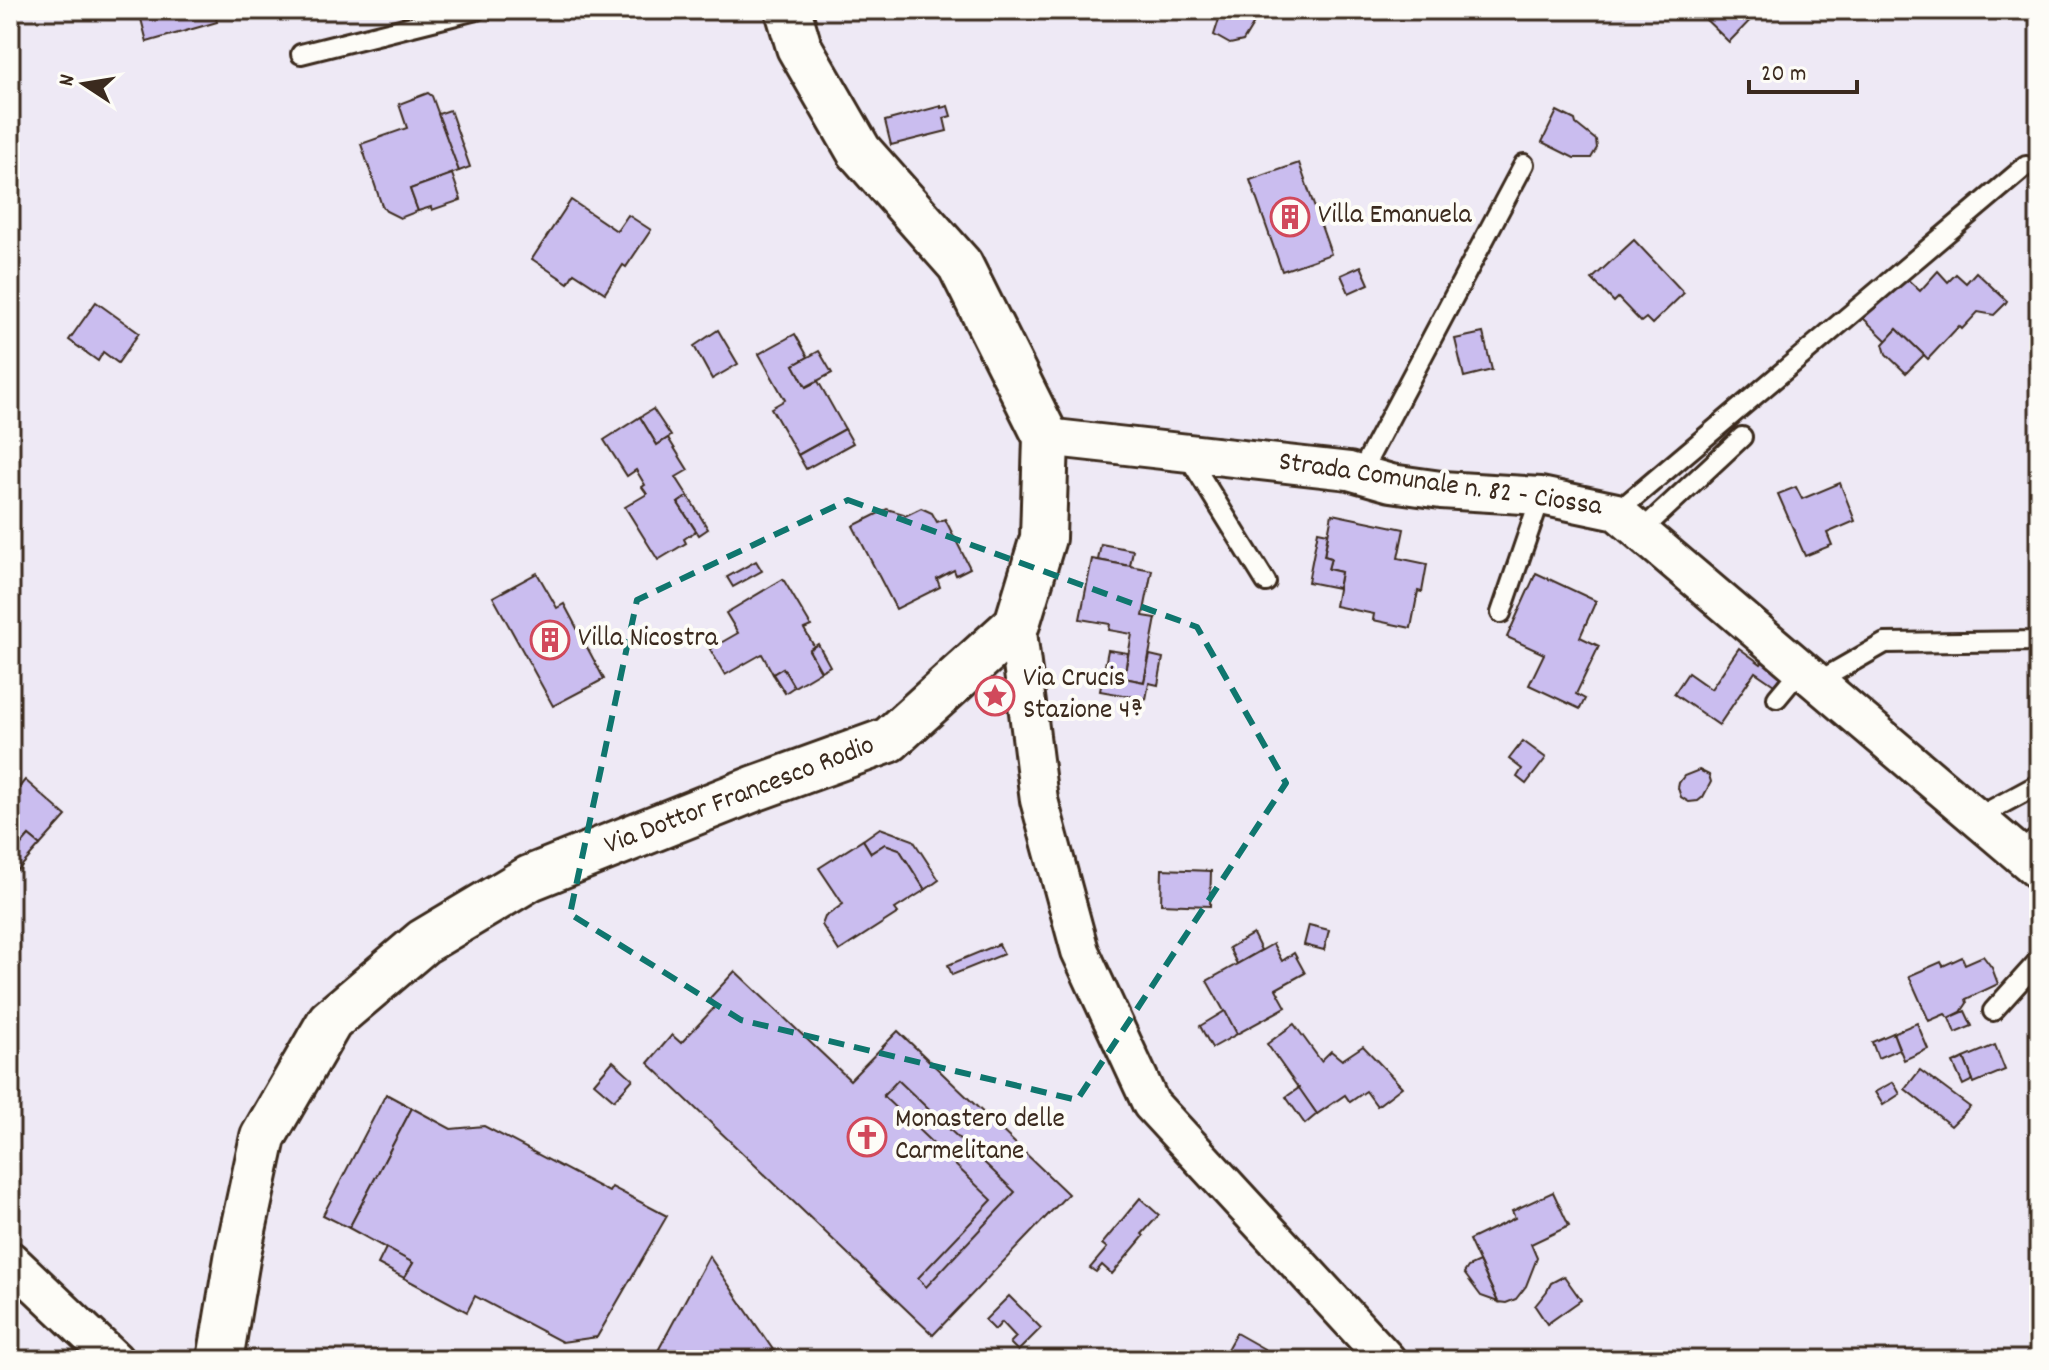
<svg xmlns="http://www.w3.org/2000/svg" width="2049" height="1370" font-family="Dekko,sans-serif">
<rect width="100%" height="100%" fill="#eee9f5"/>
<filter id="ink" filterUnits="userSpaceOnUse"><feTurbulence type="fractalNoise" baseFrequency=".0125" numOctaves="2"/><feDisplacementMap in="SourceGraphic" scale="16" xChannelSelector="R" yChannelSelector="G"/><feConvolveMatrix kernelMatrix="1 2 1 2 8 2 1 2 1" color-interpolation-filters="sRGB"/></filter>
<g filter="url(#ink)">
<!-- building -->
<g fill="#cabdef" stroke="#3b2a1e" stroke-width="2">
<path d="M159 10H214L217 22 147 42 140 15Z"/>
<path d="M1222 10H1262L1243 41 1230 44 1214 35Z"/>
<path d="M1696 10H1773L1766 17 1759 11 1729 42Z"/>
<path d="M428 93 432 96 459 171 410 189 418 211 400 218 386 211 382 206 361 144 407 128 399 104Z"/>
<path d="M941 106V108L948 106 951 116 944 118 947 131 891 145 885 121Z"/>
<path d="M450 110 470 167 459 171 438 114Z"/>
<path d="M1557 111 1575 120 1576 124 1596 140 1597 148 1591 158H1574L1542 142Z"/>
<path d="M1299 163 1331 254 1282 271 1250 180Z"/>
<path d="M452 174 461 200 432 210 431 207 418 211 410 189Z"/>
<path d="M571 200 617 231 628 215 651 230 626 267 623 265 605 293 574 273 568 283 532 259Z"/>
<path d="M1634 240 1684 293 1652 324 1646 318 1641 322 1618 298 1614 302 1592 279Z"/>
<path d="M1361 266 1369 284 1349 293 1341 275Z"/>
<path d="M1938 271 1948 282 1956 274 1966 283 1976 272 2007 301 2005 304 1994 315 1978 312 1962 329 1959 326 1928 359 1897 329 1887 341 1863 318 1879 299 1906 278 1920 291Z"/>
<path d="M96 302 139 333 118 363 103 352 98 361 69 340Z"/>
<path d="M1897 329 1924 355 1906 373 1886 354 1883 344Z"/>
<path d="M718 330 738 364 712 379 694 346Z"/>
<path d="M1483 333 1492 370 1464 377 1455 339Z"/>
<path d="M795 334 808 357 794 365 806 387 818 381 845 429 798 455 771 408 785 400 759 354Z"/>
<path d="M819 351 832 373 806 387 794 365Z"/>
<path d="M653 409 671 436 657 445 640 417Z"/>
<path d="M640 417 657 445 668 438 688 470 676 477 688 496 678 503 696 531 684 539 686 543 658 560 625 507 647 494 642 487 645 485 636 470 627 476 604 440Z"/>
<path d="M845 429 853 443 806 469 798 455Z"/>
<path d="M1840 483 1855 521 1827 533 1832 545 1805 556 1778 494 1796 487 1802 499Z"/>
<path d="M688 496 708 529 699 535 678 503Z"/>
<path d="M921 508 932 513 937 522 945 519 970 568 956 575 954 570 937 579 940 587 896 609 853 526 887 509 904 514 905 516Z"/>
<path d="M1332 514 1404 529 1398 558 1427 564 1422 592 1418 591 1411 628 1373 620 1374 614 1335 606 1341 572 1328 569 1331 558 1324 556Z"/>
<path d="M1318 531 1328 533 1324 556 1331 558 1328 569 1341 572 1338 588 1308 582Z"/>
<path d="M1101 544 1133 550 1130 566 1098 560Z"/>
<path d="M1092 559 1152 570 1143 616 1156 618 1144 682 1124 678 1132 634 1109 630 1110 624 1080 619Z"/>
<path d="M756 561 762 571 733 587 727 577Z"/>
<path d="M537 573 557 608 564 604 604 679 553 706 493 597Z"/>
<path d="M1536 573 1596 601 1580 637 1599 646 1576 694 1585 699 1580 709 1529 685 1544 654 1507 637Z"/>
<path d="M783 579 811 626 804 629 814 646 809 650 821 671 794 687 783 668 773 674 762 654 725 675 710 649 738 633 726 613Z"/>
<path d="M818 644 830 666 821 671 809 650Z"/>
<path d="M1739 648 1761 664 1767 655 1785 670 1774 685 1755 672 1719 725 1674 694 1688 673 1711 689Z"/>
<path d="M1108 650 1128 653 1124 678 1144 682 1150 655 1163 658 1158 685 1149 683 1146 699 1100 691Z"/>
<path d="M783 668 794 687 785 693 773 674Z"/>
<path d="M1523 741 1546 758 1526 784 1517 777 1522 769 1509 759Z"/>
<path d="M1699 770 1709 775 1711 782 1703 797 1698 801 1689 802 1681 797 1678 788 1679 783 1684 776Z"/>
<path d="M25 780 66 816 40 845 29 836 10 858V798Z"/>
<path d="M880 828 913 840 939 880 925 890 899 849 885 844 871 853 863 840Z"/>
<path d="M29 836 40 845 18 870 10 862V858Z"/>
<path d="M863 840 871 853 885 844 899 849 925 890 895 909 898 913 839 951 822 925 825 917 843 904 819 868Z"/>
<path d="M1162 869 1211 871 1210 906 1161 904Z"/>
<path d="M1309 925 1329 930 1324 950 1304 945Z"/>
<path d="M1253 934 1261 950 1237 964 1229 948Z"/>
<path d="M999 944 1004 954 952 975 948 965Z"/>
<path d="M1273 944 1282 961 1294 953 1305 973 1276 989 1286 1007 1237 1034 1207 981Z"/>
<path d="M1983 956 1992 968 1998 984 1966 999 1967 1003 1961 1012 1949 1018 1945 1014 1929 1021 1909 976 1941 962 1943 966 1962 957 1965 964Z"/>
<path d="M735 971 850 1080 898 1031 1068 1194 933 1335 648 1063 672 1035 681 1043 716 1006 709 999Z"/>
<path d="M1225 1011 1237 1034 1212 1048 1200 1026Z"/>
<path d="M1965 1011 1972 1026 1955 1033 1949 1018Z"/>
<path d="M1917 1023 1928 1049 1904 1060 1893 1033Z"/>
<path d="M1294 1024 1321 1061 1331 1051 1342 1060 1363 1046 1402 1087 1377 1106 1366 1091 1350 1102 1345 1095 1317 1114 1267 1044Z"/>
<path d="M1893 1033 1899 1049 1878 1058 1872 1042Z"/>
<path d="M1995 1045 2005 1070 1974 1083 1964 1058Z"/>
<path d="M1964 1058 1973 1080 1963 1085 1953 1063Z"/>
<path d="M613 1061 633 1079 614 1100 594 1083Z"/>
<path d="M1920 1070 1970 1107 1951 1126 1905 1089Z"/>
<path d="M898 1080 1015 1192 926 1287 918 1278 992 1200 883 1096Z"/>
<path d="M1893 1082 1900 1094 1883 1105 1875 1092Z"/>
<path d="M1299 1088 1317 1114 1305 1124 1286 1097Z"/>
<path d="M386 1094 412 1108 349 1228 323 1215Z"/>
<path d="M412 1108 451 1129 484 1126 609 1192 612 1187 667 1216 597 1337 562 1342 475 1296 467 1312 404 1278 413 1263 349 1228Z"/>
<path d="M1553 1192 1569 1226 1531 1244 1537 1258 1526 1286 1516 1299 1506 1303 1498 1302 1469 1240 1515 1218 1512 1211Z"/>
<path d="M1140 1198 1159 1215 1142 1234 1144 1236 1112 1274 1102 1265 1096 1272 1090 1268 1107 1248 1102 1244Z"/>
<path d="M386 1248 413 1263 404 1278 378 1264Z"/>
<path d="M709 1256 780 1360H653Z"/>
<path d="M1479 1262 1498 1302 1481 1296 1464 1273 1468 1267Z"/>
<path d="M1564 1276 1581 1300 1547 1324 1535 1306 1547 1291 1551 1283Z"/>
<path d="M1009 1296 1041 1328 1018 1351 1010 1343 1016 1337 1002 1322 995 1330 985 1320Z"/>
<path d="M1236 1333 1275 1355 1272 1360H1221Z"/>
</g>
<g fill="none" stroke-linecap="round" stroke-linejoin="round">
<!-- service casing -->
<g stroke="#3b2a1e" stroke-width="24">
<g id="service">
<path d="M301 54 476 10"/>
<path d="M1186 453 1266 582"/>
<path d="M1360 474 1524 164"/>
<path d="M1617 512 2026 166"/>
<path d="M1640 532 1742 437"/>
<path d="M1501 613 1541 496"/>
<path d="M1817 682 1885 643 2039 641"/>
<path d="M1777 698 1801 669"/>
<path d="M1976 818 2039 784"/>
<path d="M2018 853 2039 837"/>
<path d="M1993 1011 2039 960"/>
</g>
</g>
<!-- minor casing -->
<g stroke="#3b2a1e" stroke-width="42">
<g id="minor">
<path d="M1046 437 1349 471 1391 483 1441 490 1541 496 1617 512 2039 871"/>
<path d="M1017 624 1039 800 1080 951 1151 1104 1387 1360"/>
<path d="M10 1260 115 1360"/>
</g>
</g>
<!-- secondary casing -->
<g stroke="#3b2a1e" stroke-width="50">
<path id="secondary" d="M220 1360 238 1253 263 1137 330 1021 423 942 530 878 756 788 889 740 1017 624 1043 538 1046 437 960 265 859 151 799 47 788 10"/>
</g>
<!-- service -->
<use href="#service" stroke="#fdfcf7" stroke-width="18"/>
<!-- minor -->
<use href="#minor" stroke="#fdfcf7" stroke-width="36"/>
<!-- secondary -->
<use href="#secondary" stroke="#fdfcf7" stroke-width="44"/>
</g>
</g>
<!-- marked area -->
<path fill="none" stroke="#0f766e" stroke-width="6" stroke-dasharray="16 10" stroke-linejoin="round" d="M848 500 1197 627 1286 783 1077 1100 741 1020 570 914 637 600Z"/>
<!-- icons -->
<defs>
<g id="building-ring" transform="scale(2)"><circle r="9.5" fill="#fdfcf7" stroke="#d1495b" stroke-width="1.5"/><path d="M-4-6H4V6H1V3H-1V6H-4ZM-2.5-4.3h1.7v1.8h-1.7ZM.8-4.3h1.7v1.8H.8ZM-2.5-1h1.7V.8h-1.7ZM.8-1h1.7V.8H.8Z" fill="#d1495b"/></g>
<g id="sight-ring" transform="scale(2)"><circle r="9.5" fill="#fdfcf7" stroke="#d1495b" stroke-width="1.5"/><path d="M0-6L1.8-2.2L6-1.7L2.9 1.2L3.7 5.4L0 3.3L-3.7 5.4L-2.9 1.2L-6-1.7L-1.8-2.2Z" fill="#d1495b"/></g>
<g id="church-ring" transform="scale(2)"><circle r="9.5" fill="#fdfcf7" stroke="#d1495b" stroke-width="1.5"/><path d="M-1.2-6h2.4v3.5h3.3v2.4h-3.3V6h-2.4V-.1h-3.3v-2.4h3.3Z" fill="#d1495b"/></g>
</defs>
<g fill-rule="evenodd">
<use href="#building-ring" x="1290" y="217"/>
<use href="#building-ring" x="550" y="640"/>
<use href="#sight-ring" x="995" y="696"/>
<use href="#church-ring" x="867" y="1137"/>
</g>
<g text-anchor="middle" dominant-baseline="central" stroke-width="8" stroke-linejoin="round" paint-order="stroke">
<!-- poi labels -->
<g font-size="28" fill="#3b2a1e" stroke="#fdfcf7" text-anchor="start">
<text x="1318" y="217">Villa Emanuela</text>
<text x="578" y="640">Villa Nicostra</text>
<text x="1023" y="680">Via Crucis<tspan x="1023" dy="32">Stazione 4ª</tspan></text>
<text x="895" y="1121">Monastero delle<tspan x="895" dy="32">Carmelitane</tspan></text>
</g>
<!-- street labels -->
<g font-size="28" fill="#3b2a1e" stroke="#fdfcf7">
<text transform="translate(1440 486) rotate(8)">Strada Comunale n. 82 - Ciossa</text>
<text transform="translate(740 797) rotate(-21)">Via Dottor Francesco Rodio</text>
</g>
</g>
<!-- margin -->
<rect width="2049" height="1370" fill="none" stroke="#fdfcf7" stroke-width="40"/>
<rect x="20" y="20" width="2009" height="1330" fill="none" stroke="#3b2a1e" stroke-width="3" filter="url(#ink)"/>
<!-- north arrow -->
<g transform="translate(84 84) rotate(282)" stroke="#fdfcf7" stroke-width="6" paint-order="stroke">
<path d="M0-6L14 30L0 20L-14 30Z" fill="#3b2a1e"/>
<text y="-12" font-size="22" font-weight="bold" text-anchor="middle" fill="#3b2a1e">N</text>
</g>
<!-- scale -->
<path d="M1749 80v12h108v-12" fill="none" stroke="#3b2a1e" stroke-width="4"/>
<text x="1761" y="80" font-size="24" fill="#3b2a1e" stroke="#fdfcf7" stroke-width="6" paint-order="stroke">20 m</text>
</svg>
